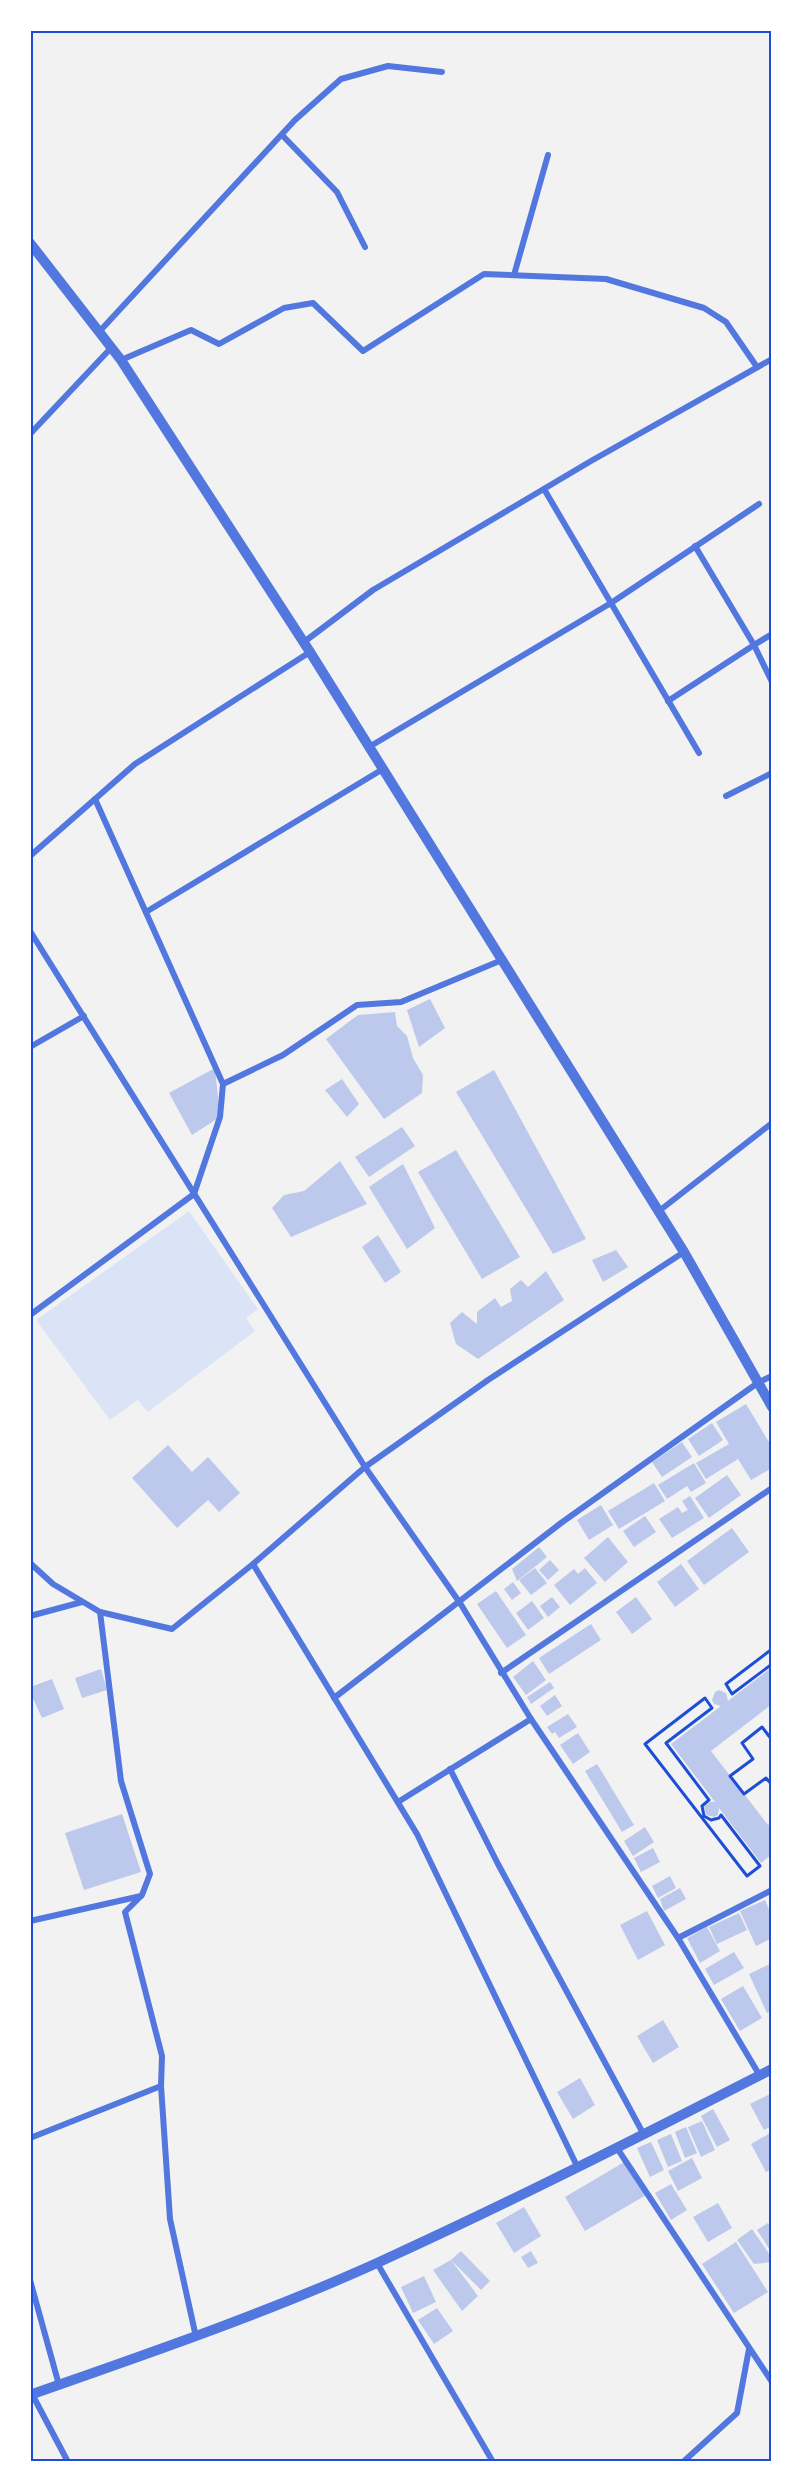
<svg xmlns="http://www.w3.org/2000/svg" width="802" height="2492" font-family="Figtree,sans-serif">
<rect width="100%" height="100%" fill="#f2f2f2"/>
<!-- green -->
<path fill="#dbe4f7" d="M189 1211 258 1309 246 1318 255 1331 148 1412 138 1400 110 1420 36 1320Z"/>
<!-- building -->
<g fill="#bdc9ec">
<path d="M430 999 445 1028 419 1047 407 1010Z"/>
<path d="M395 1012 397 1026 407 1036 413 1058 423 1075 422 1093 384 1119 326 1039 358 1015Z"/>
<path d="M215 1068 220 1117 192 1135 169 1093Z"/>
<path d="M494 1070 586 1239 553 1254 456 1092Z"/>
<path d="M342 1079 359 1104 347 1117 325 1090Z"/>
<path d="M402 1127 415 1146 369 1177 355 1157Z"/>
<path d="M456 1150 520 1257 482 1279 418 1172Z"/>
<path d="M340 1161 367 1204 291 1237 272 1208 284 1195 304 1191Z"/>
<path d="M403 1164 435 1228 407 1249 369 1187Z"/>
<path d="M378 1235 401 1272 385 1283 362 1247Z"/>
<path d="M616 1250 628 1267 603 1282 592 1260Z"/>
<path d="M546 1271 564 1300 478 1359 456 1344 450 1323 462 1312 477 1324V1312L495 1298 501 1307 512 1301 510 1289 521 1280 528 1287Z"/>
<path d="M746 1404 772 1447V1468L751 1480 738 1459 706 1479 696 1463 729 1444 716 1422Z"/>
<path d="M712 1423 723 1440 699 1456 688 1439Z"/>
<path d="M682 1442 692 1457 662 1477 652 1462Z"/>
<path d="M168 1445 192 1472 208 1457 240 1493 219 1512 208 1500 177 1528 132 1478Z"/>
<path d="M694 1463 706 1483 691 1492 687 1486 667 1499 658 1485Z"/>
<path d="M727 1475 741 1495 709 1518 695 1498Z"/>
<path d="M654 1483 665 1501 619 1529 608 1511Z"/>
<path d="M690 1496 704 1518 672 1538 659 1519 678 1507 682 1513 688 1510 682 1501Z"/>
<path d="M601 1505 613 1525 589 1540 577 1520Z"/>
<path d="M645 1516 656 1532 634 1547 623 1531Z"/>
<path d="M732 1528 749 1552 704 1585 687 1561Z"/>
<path d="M608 1537 628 1562 605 1582 584 1558Z"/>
<path d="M539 1547 547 1557 517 1581 512 1569Z"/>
<path d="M550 1560 559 1570 548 1580 539 1570Z"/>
<path d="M681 1564 699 1589 675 1607 657 1582Z"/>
<path d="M535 1568 547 1583 531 1595 519 1580Z"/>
<path d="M585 1568 597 1583 570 1605 554 1585 574 1569 578 1574Z"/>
<path d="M513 1582 521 1593 512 1600 504 1589Z"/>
<path d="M496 1591 526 1635 507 1648 477 1604Z"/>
<path d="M552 1597 560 1607 548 1617 540 1606Z"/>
<path d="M636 1597 652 1619 632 1634 616 1612Z"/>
<path d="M532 1601 544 1618 528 1630 516 1613Z"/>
<path d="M591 1624 601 1640 549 1674 539 1658Z"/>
<path d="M533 1661 546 1680 526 1695 513 1677Z"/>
<path d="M772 1667V1704L711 1751 768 1825 772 1822V1854L761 1863 719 1808 718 1815 714 1817 706 1815 704 1807 710 1802H715L671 1744 721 1706 714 1704 712 1700 715 1692 719 1690 726 1693 728 1701Z"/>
<path d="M101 1669 107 1690 82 1698 75 1678Z"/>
<path d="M52 1679 64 1709 42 1718 30 1692V1687Z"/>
<path d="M550 1682 554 1688 531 1704 527 1697Z"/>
<path d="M555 1695 562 1706 547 1716 540 1706Z"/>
<path d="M568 1714 577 1727 559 1738 555 1732 552 1734 547 1727Z"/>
<path d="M578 1733 590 1752 573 1764 560 1745Z"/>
<path d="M597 1764 634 1825 622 1832 585 1771Z"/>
<path d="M122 1814 141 1872 84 1890 65 1833Z"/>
<path d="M645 1827 654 1842 633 1856 624 1841Z"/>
<path d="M653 1848 660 1862 641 1872 634 1858Z"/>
<path d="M670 1876 676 1888 658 1898 652 1886Z"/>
<path d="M680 1888 686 1899 664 1911 660 1899Z"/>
<path d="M765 1900 772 1916V1938L756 1946 740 1911Z"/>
<path d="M647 1911 665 1945 638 1960 620 1925Z"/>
<path d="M739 1913 747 1930 717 1944 709 1927Z"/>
<path d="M707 1927 720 1951 700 1963 687 1938Z"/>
<path d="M734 1952 744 1968 714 1985 705 1969Z"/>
<path d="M772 1963V2011L767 2013 749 1974Z"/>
<path d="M743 1986 762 2018 740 2031 721 1999Z"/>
<path d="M663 2020 679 2047 653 2063 637 2036Z"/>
<path d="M580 2078 595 2105 573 2119 557 2092Z"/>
<path d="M772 2093V2126L764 2130 750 2104Z"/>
<path d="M713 2109 730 2140 717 2147 701 2116Z"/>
<path d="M702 2121 715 2150 701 2157 688 2127Z"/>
<path d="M686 2127 697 2153 685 2158 675 2132Z"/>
<path d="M772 2132V2169L766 2172 751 2144Z"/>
<path d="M671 2134 682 2161 668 2167 657 2140Z"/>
<path d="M651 2142 664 2170 650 2177 637 2148Z"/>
<path d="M692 2158 702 2178 678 2191 668 2171Z"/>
<path d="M626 2161 646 2195 585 2231 565 2197Z"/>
<path d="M671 2184 687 2210 671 2220 655 2193Z"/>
<path d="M718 2203 732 2228 708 2242 693 2217Z"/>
<path d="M524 2207 541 2236 514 2253 496 2223Z"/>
<path d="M768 2223 772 2229V2253L757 2230Z"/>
<path d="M752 2229 772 2258V2262L754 2264 737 2240Z"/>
<path d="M736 2242 768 2292 734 2313 702 2264Z"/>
<path d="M461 2251 490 2281 481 2290 451 2260 478 2296 462 2311 433 2270 451 2260Z"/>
<path d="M531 2251 538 2263 528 2268 521 2257Z"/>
<path d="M424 2276 436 2302 413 2313 401 2287Z"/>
<path d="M437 2308 453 2331 434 2344 418 2320Z"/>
</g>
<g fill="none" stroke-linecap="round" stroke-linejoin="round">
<!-- path -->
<g stroke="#1d4ed8" stroke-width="3">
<path d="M772 1649 726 1684 732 1694 772 1664"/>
<path d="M705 1698 712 1708 666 1743 709 1800 702 1806 704 1816 711 1820 719 1818 721 1815 760 1866 747 1876 645 1744Z"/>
<path d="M772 1740 762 1727 742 1743 753 1759 730 1776 744 1794 766 1778 772 1785"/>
</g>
<!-- minor -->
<g stroke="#5277de" stroke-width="6">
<path d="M282 135 337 192 365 247"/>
<path d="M514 275 548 155"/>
<path d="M99 332 295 120 341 79 388 66 442 72"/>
<path d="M121 360 191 330 219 344 284 308 313 303 363 351 484 274 606 279 704 308 726 322 757 367"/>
<path d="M30 434 111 348"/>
<path d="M544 489 699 753"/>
<path d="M695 546 754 645 772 634"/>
<path d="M304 642 373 590 591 461 772 359"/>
<path d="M668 701 754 645 772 682"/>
<path d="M369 747 611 603 759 504"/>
<path d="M726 796 772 773"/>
<path d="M95 799 223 1084 283 1055 357 1005 401 1002 502 960"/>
<path d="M30 856 135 764 310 652"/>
<path d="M146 912 383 769"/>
<path d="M30 931 365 1467 460 1603 531 1719 678 1938 772 1890"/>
<path d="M30 1047 84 1016"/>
<path d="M659 1211 772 1123"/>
<path d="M30 1315 194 1194 220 1117 223 1084"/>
<path d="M30 1563 53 1584 100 1612 172 1629 253 1564 365 1467 488 1380 684 1252"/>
<path d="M253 1564 417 1834 577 2166"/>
<path d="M100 1612 121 1781 150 1874 142 1895 125 1912 162 2056 161 2086 170 2219 196 2337"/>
<path d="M30 1616 82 1602"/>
<path d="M501 1673 772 1488"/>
<path d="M334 1698 561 1523 759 1382 772 1376"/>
<path d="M450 1769 498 1864 644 2135"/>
<path d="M398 1802 531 1719"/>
<path d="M30 1921 141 1896"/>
<path d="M678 1938 760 2076"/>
<path d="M30 2138 161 2086"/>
<path d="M617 2148 772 2382"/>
<path d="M377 2263 493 2462"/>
<path d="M30 2280 59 2385"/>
<path d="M32 2394 68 2462"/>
<path d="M683 2462 737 2413 749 2349"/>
</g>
<!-- tertiary -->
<g stroke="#5277de" stroke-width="10">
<path d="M30 243 121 360 310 652 684 1252 772 1407"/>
<path d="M30 2395C147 2354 264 2314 377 2263 511 2202 641 2136 772 2069"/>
</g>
</g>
<!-- border -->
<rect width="802" height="2492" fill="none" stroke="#ffffff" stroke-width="63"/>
<rect x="32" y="32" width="738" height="2428" fill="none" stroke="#1d4ed8" stroke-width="2"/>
</svg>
